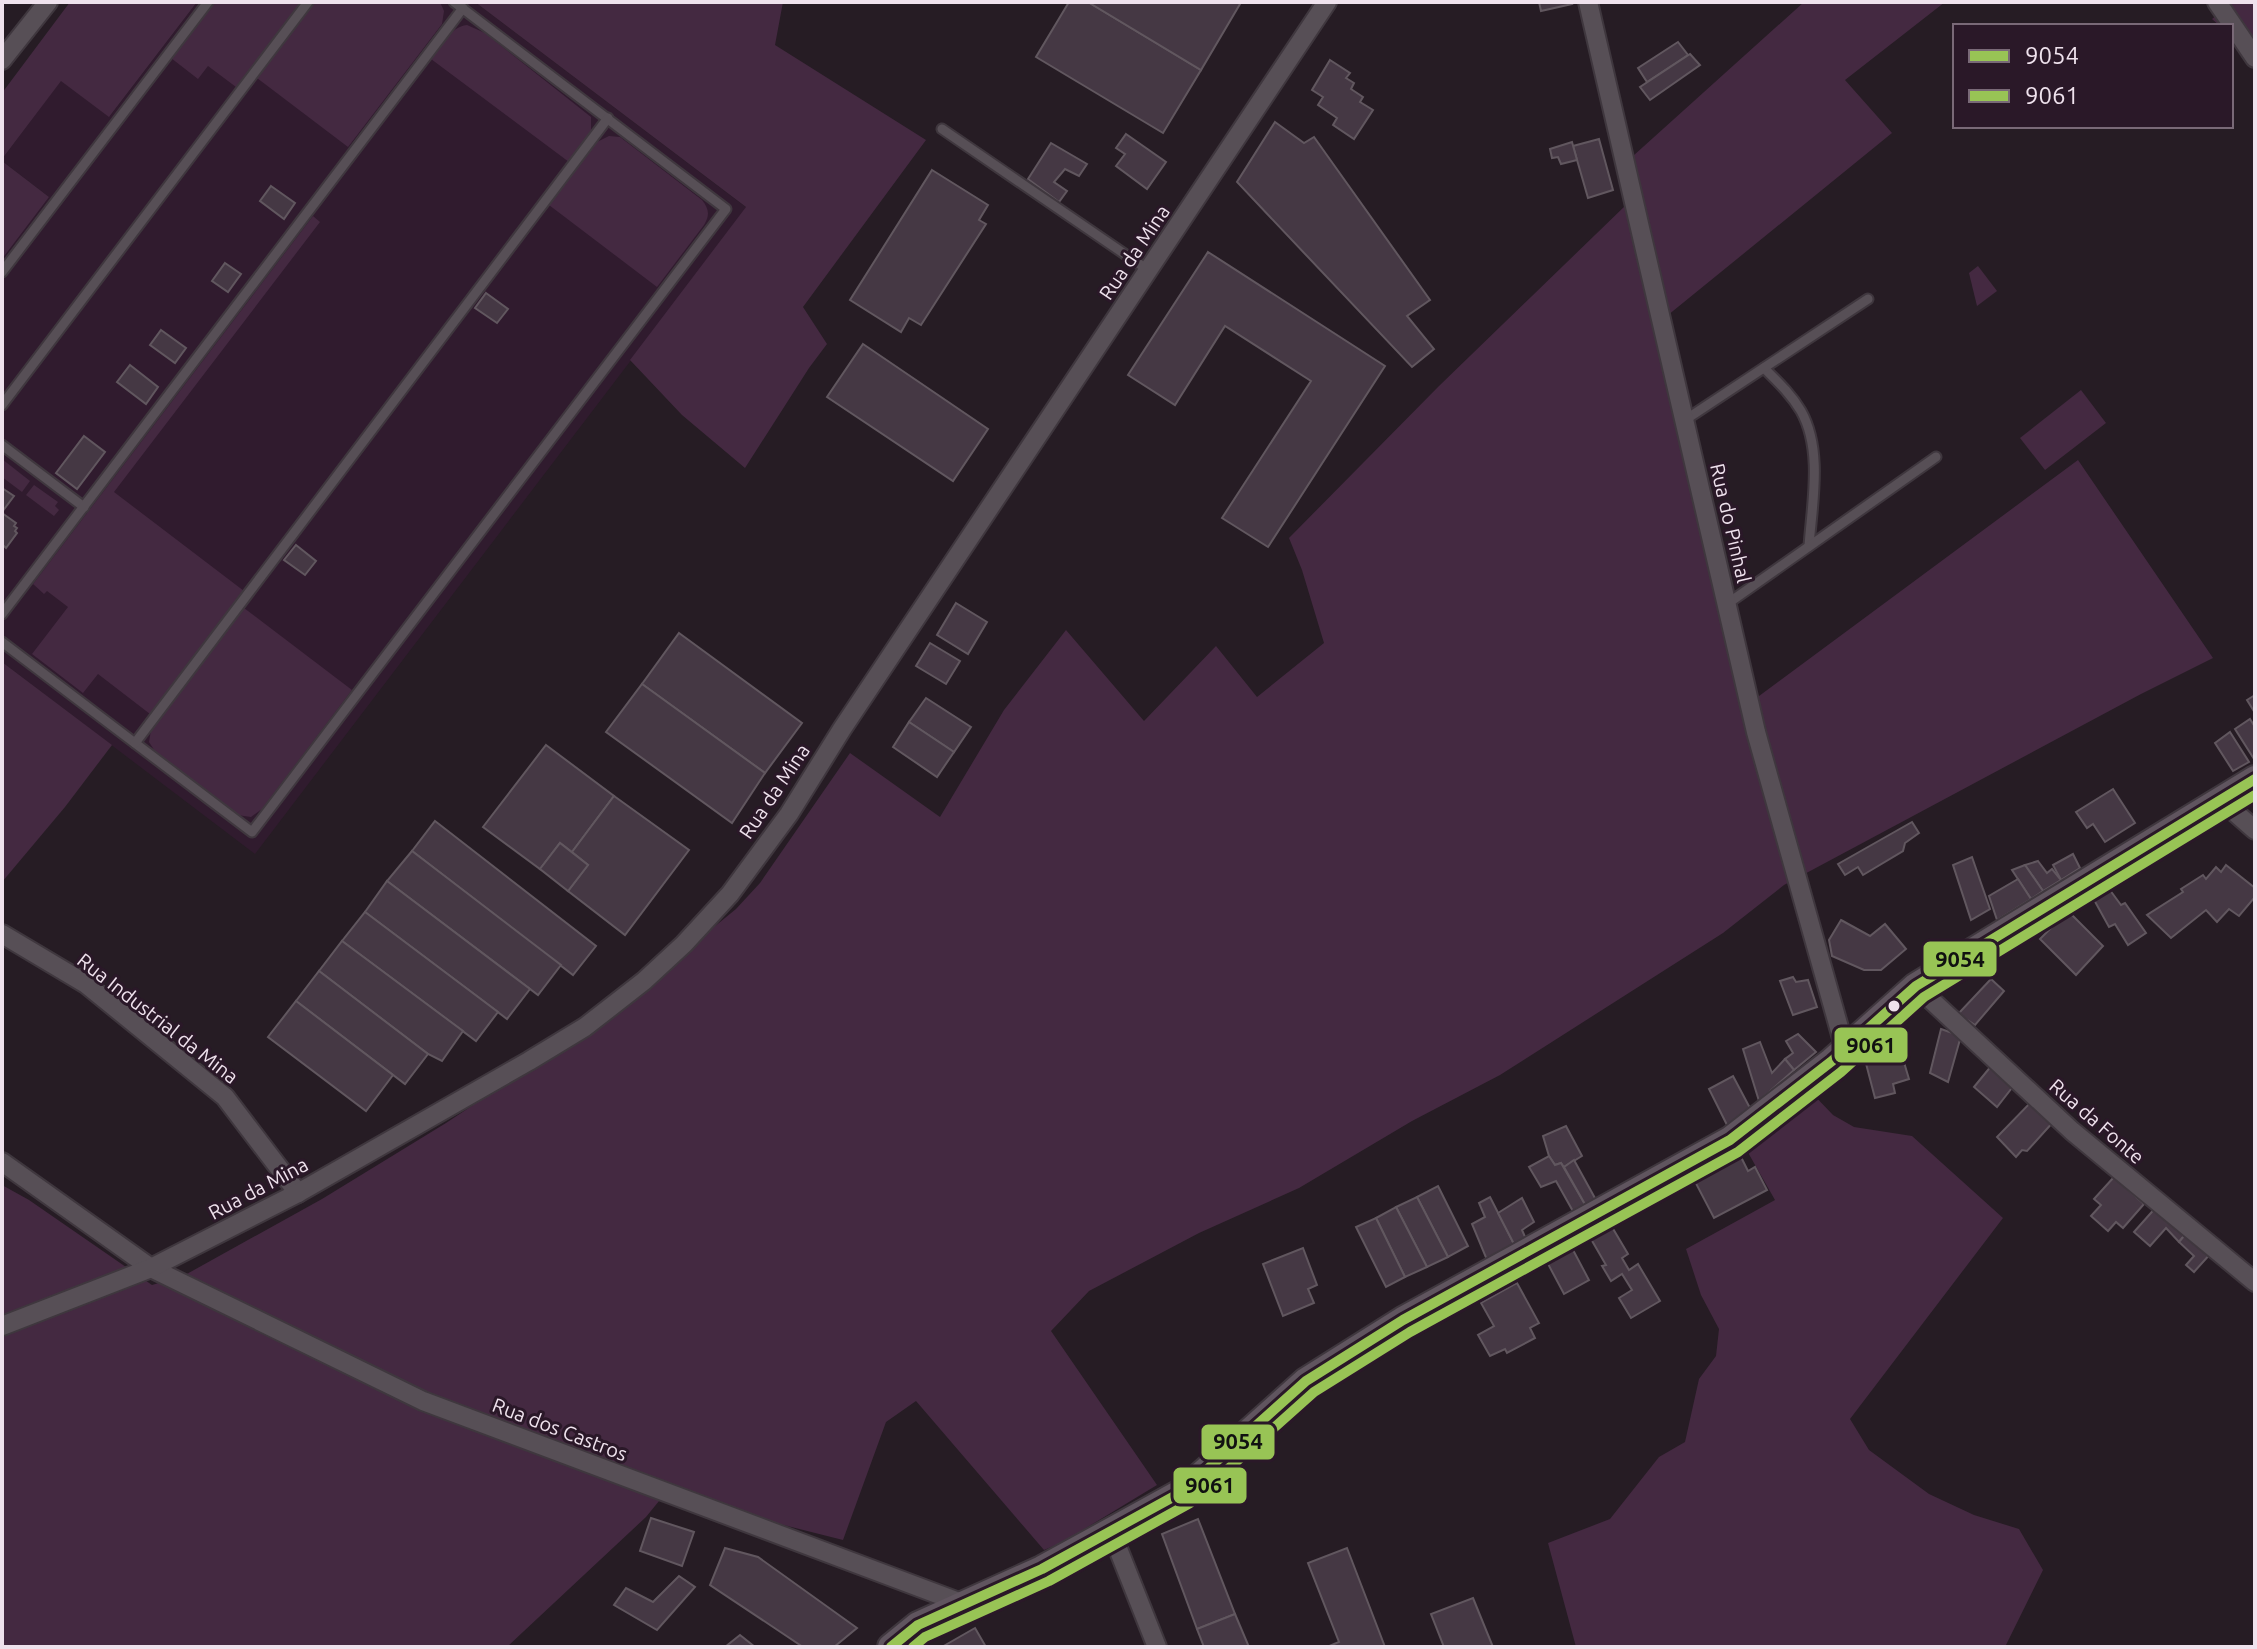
<svg xmlns="http://www.w3.org/2000/svg" width="2257" height="1649" font-family="Ubuntu,sans-serif">
<rect width="100%" height="100%" fill="#261c24"/>
<!-- built -->
<path fill="#301b2e" d="M197 2H475L747 208 255 854 2 662V259L49 197 2 161V159L61 80 110 116Z"/>
<!-- green -->
<g fill="#442941">
<path d="M70 2H197L109 117 61 81 2 159V93Z"/>
<path d="M214 2H302L236 87 208 66 198 79 171 58Z"/>
<path d="M315 2H440L444 11 442 24 348 147 257 78Z"/>
<path d="M475 2H783L775 45 926 140 803 307 827 344 809 368 745 468 682 415 630 360 746 207Z"/>
<path d="M1804 2H1945L1845 80 1892 133 1657 324 1755 699 2078 460 2213 658 2141 694 1784 885 1723 933 1500 1075 1412 1121 1299 1188 1199 1233 1089 1291 1051 1331 1157 1485 1063 1542 1044 1550 916 1401 886 1422 843 1540 708 1506 668 1490 646 1517 507 1647H2V1185L29 1200 152 1285 185 1275 322 1199 446 1123 595 1024 736 909 760 883 850 753 940 817 1004 710 1066 630 1144 721 1216 646 1257 697 1324 643 1302 570 1289 538 1439 386 1626 205 1633 156Z"/>
<path d="M2233 2H2255V57L2231 26H2220L2212 19Z"/>
<path d="M467 25 485 33 591 117V133L569 162 431 59C441 46 450 27 467 25Z"/>
<path d="M609 136 620 137 702 200C709 209 710 215 704 225L657 287 549 205 597 142Z"/>
<path d="M2 161 49 197 2 259Z"/>
<path d="M313 216 320 222 114 492 244 591 150 714 98 674 83 693 32 654 68 607 47 591 44 594 33 584Z"/>
<path d="M1978 266 1997 291 1977 306 1969 273Z"/>
<path d="M2081 390 2106 423 2045 470 2020 438Z"/>
<path d="M2 459 30 481 22 492 2 477Z"/>
<path d="M34 485 58 502 55 506 59 510 54 516 26 495Z"/>
<path d="M244 608 352 690 262 809 251 817 237 815 156 753 149 742 151 730Z"/>
<path d="M2 662 112 745 65 807 2 882Z"/>
<path d="M1810 1091 1833 1115 1854 1127 1912 1136 2003 1218 1850 1419 1869 1450 1929 1494 1974 1515 2019 1529 2043 1570 2005 1647H1576L1548 1543 1610 1519 1659 1457 1685 1442 1699 1379 1716 1356 1719 1329 1701 1295 1686 1249 1775 1200 1746 1149Z"/>
</g>
<!-- building -->
<g fill="#453844" stroke="#61575f" stroke-width="2">
<path d="M1069 2H1088L1201 70 1163 133 1036 57Z"/>
<path d="M1088 2H1237L1240 4 1201 70Z"/>
<path d="M1539 2H1571L1572 4 1541 11Z"/>
<path d="M1678 42 1688 55 1647 82 1638 68Z"/>
<path d="M1690 54 1700 65 1650 100 1640 87Z"/>
<path d="M1330 60 1350 73 1346 78 1354 83 1351 89 1363 97 1360 102 1373 110 1354 139 1333 125 1337 118 1318 105 1323 97 1312 90Z"/>
<path d="M1275 122 1304 143 1314 137 1430 300 1407 316 1434 349 1412 367 1237 182Z"/>
<path d="M1126 134 1166 162 1147 189 1116 166 1125 154 1116 148Z"/>
<path d="M1599 139 1613 190 1588 198 1573 146Z"/>
<path d="M1572 142 1577 160 1561 164 1558 157 1552 158 1550 149Z"/>
<path d="M1051 143 1087 164 1079 176 1065 169 1054 182 1067 191 1059 202 1028 179Z"/>
<path d="M932 170 988 205 979 220 986 224 921 325 909 318 901 332 850 300Z"/>
<path d="M271 186 295 203 284 219 260 201Z"/>
<path d="M1208 252 1385 366 1268 547 1222 518 1311 381 1225 326 1175 405 1128 375Z"/>
<path d="M225 263 241 274 228 292 212 281Z"/>
<path d="M486 293 508 309 497 323 475 308Z"/>
<path d="M161 330 186 348 175 363 150 345Z"/>
<path d="M863 344 988 429 953 481 827 397Z"/>
<path d="M130 365 158 387 146 404 117 382Z"/>
<path d="M84 436 105 452 77 489 56 473Z"/>
<path d="M2 488 14 496 2 512Z"/>
<path d="M2 513 16 523 14 526 17 528 15 531 17 533 6 548 4 546 2 549Z"/>
<path d="M296 545 316 561 305 575 284 560Z"/>
<path d="M956 603 987 622 968 654 937 635Z"/>
<path d="M679 633 802 723 765 773 642 684Z"/>
<path d="M930 643 960 661 946 684 916 666Z"/>
<path d="M642 684 765 773 732 823 606 732Z"/>
<path d="M2255 695V713L2247 700Z"/>
<path d="M926 698 971 727 954 752 909 722Z"/>
<path d="M2250 719 2255 727 2254 759 2235 729Z"/>
<path d="M909 722 954 752 937 777 893 747Z"/>
<path d="M2230 732 2249 762 2233 771 2215 743Z"/>
<path d="M546 745 614 796 572 852 560 843 540 869 483 827Z"/>
<path d="M2113 789 2135 823 2105 842 2093 824 2087 828 2076 812Z"/>
<path d="M614 796 689 850 625 935 568 891 588 865 572 852Z"/>
<path d="M435 821 596 946 573 975 412 851Z"/>
<path d="M1912 822 1919 833 1905 843 1903 851 1863 875 1858 867 1845 875 1838 864Z"/>
<path d="M560 843 588 865 568 891 540 869Z"/>
<path d="M412 851 561 965 538 995 387 881Z"/>
<path d="M2073 854 2080 868 2061 880 2053 865Z"/>
<path d="M1972 857 1990 909 1971 920 1953 865Z"/>
<path d="M2038 861 2047 873 2052 869 2061 880 2043 891 2025 865Z"/>
<path d="M2025 865 2043 891 2031 899 2012 870Z"/>
<path d="M2226 865 2255 888V897L2239 916 2229 909 2217 922 2206 910 2171 938 2147 915 2183 892 2181 889 2203 875 2206 879 2216 867 2221 872Z"/>
<path d="M2101 878 2121 905 2125 903 2146 933 2128 945 2115 924 2109 927 2087 887Z"/>
<path d="M2018 879 2031 899 1997 920 1989 896Z"/>
<path d="M387 881 530 989 507 1019 365 912Z"/>
<path d="M2068 911 2103 946 2076 975 2040 939Z"/>
<path d="M365 912 498 1012 476 1041 342 941Z"/>
<path d="M1841 920 1870 936 1885 924 1906 949 1881 970H1864L1832 956 1829 940Z"/>
<path d="M342 941 463 1031 442 1061 428 1054 319 971Z"/>
<path d="M319 971 428 1054 405 1084 296 1001Z"/>
<path d="M1793 977 1796 982 1808 980 1817 1007 1793 1015 1780 981Z"/>
<path d="M1991 979 2004 991 1975 1025 1958 1014Z"/>
<path d="M296 1001 393 1075 366 1111 268 1037Z"/>
<path d="M1941 1029 1961 1036 1948 1082 1930 1073Z"/>
<path d="M1798 1034 1816 1052 1794 1070 1785 1059 1793 1053 1786 1041Z"/>
<path d="M1760 1042 1772 1073 1785 1059 1794 1070 1759 1101 1743 1049Z"/>
<path d="M1886 1049 1889 1052 1900 1049 1909 1079 1893 1084 1895 1093 1875 1098 1864 1056Z"/>
<path d="M1992 1065 2015 1084 1997 1107 1974 1087Z"/>
<path d="M1733 1076 1751 1110 1727 1125 1709 1089Z"/>
<path d="M2031 1102 2054 1121 2027 1151 2022 1150 2016 1157 1997 1137Z"/>
<path d="M1566 1126 1582 1156 1564 1167 1561 1163 1555 1165 1549 1156 1543 1136Z"/>
<path d="M1736 1147 1748 1171 1755 1167 1767 1190 1714 1218 1690 1172Z"/>
<path d="M1549 1156 1555 1165 1561 1163 1586 1206 1574 1213 1556 1181 1541 1187 1529 1167Z"/>
<path d="M1574 1160 1596 1200 1586 1206 1564 1167Z"/>
<path d="M2114 1177 2144 1204 2123 1228 2116 1222 2108 1231 2091 1216 2101 1205 2094 1199Z"/>
<path d="M1438 1186 1468 1246 1448 1257 1417 1197Z"/>
<path d="M1417 1197 1448 1257 1427 1267 1396 1207Z"/>
<path d="M1490 1197 1515 1246 1487 1260 1472 1224 1485 1217 1479 1203Z"/>
<path d="M1522 1198 1534 1222 1522 1230 1526 1239 1515 1246 1498 1213Z"/>
<path d="M2158 1205 2189 1230 2179 1242 2166 1228 2150 1246 2134 1232Z"/>
<path d="M1396 1207 1427 1267 1405 1277 1376 1218Z"/>
<path d="M1376 1218 1405 1277 1386 1287 1356 1227Z"/>
<path d="M1612 1227 1628 1254 1622 1258 1629 1270 1638 1264 1660 1301 1631 1318 1619 1298 1632 1290 1622 1274 1611 1281 1602 1266 1606 1265 1591 1239Z"/>
<path d="M2189 1230 2212 1252 2194 1272 2186 1265 2194 1256 2179 1242Z"/>
<path d="M1303 1248 1317 1285 1308 1289 1314 1303 1283 1316 1263 1264Z"/>
<path d="M1572 1248 1589 1280 1564 1294 1547 1262Z"/>
<path d="M1517 1283 1539 1323 1530 1328 1535 1338 1507 1353 1505 1349 1490 1356 1478 1335 1494 1326 1481 1303Z"/>
<path d="M651 1518 694 1532 682 1566 640 1551Z"/>
<path d="M1198 1519 1235 1614 1197 1629 1162 1534Z"/>
<path d="M725 1548 758 1557 857 1628 834 1647H803L710 1585Z"/>
<path d="M1347 1548 1385 1647H1327L1339 1642 1308 1563Z"/>
<path d="M679 1576 695 1587 657 1630 614 1605 626 1588 653 1602Z"/>
<path d="M1473 1598 1493 1647H1444L1431 1614Z"/>
<path d="M1235 1614 1249 1647H1204L1197 1629Z"/>
<path d="M975 1628 986 1647H942Z"/>
<path d="M740 1635 755 1647H725Z"/>
</g>
<g fill="none" stroke-linecap="round" stroke-linejoin="round">
<!-- lane casing -->
<g stroke="#3f373e" stroke-width="13">
<g id="lane">
<path d="M942 129 1148 270"/>
<path d="M2 272 208 2"/>
<path d="M1764 368C1777 381 1791 394 1801 411 1823 450 1812 504 1809 546"/>
<path d="M2 405 308 2"/>
<path d="M1685 420 1868 299"/>
<path d="M2 445 84 507"/>
<path d="M1727 604 1936 457"/>
<path d="M2 614 463 8"/>
<path d="M2 642 252 832 726 209 454 2"/>
<path d="M135 743 608 118"/>
</g>
</g>
<!-- street casing -->
<g stroke="#3f373e" stroke-width="22">
<g id="street">
<path d="M1588 2 1756 732 1845 1049"/>
<path d="M2217 2 2255 58"/>
<path d="M2 60 48 2"/>
<path d="M2222 801 2255 830"/>
<path d="M2 934 86 984 225 1097 298 1193"/>
<path d="M1916 986 2072 1131 2255 1282"/>
<path d="M2 1162 151 1268 423 1401 964 1604"/>
<path d="M2 1326 151 1268 298 1193 529 1061 585 1027 644 981 684 944 730 894 789 814 842 729 1327 2"/>
<path d="M1111 1531 1157 1647"/>
</g>
</g>
<!-- secondary casing -->
<g stroke="#3f373e" stroke-width="30">
<path id="secondary" d="M891 1647 918 1625 1042 1569 1182 1492 1306 1381 1403 1320 1730 1140 1832 1061 1916 986 2255 779"/>
</g>
<!-- lane -->
<use href="#lane" stroke="#574f56" stroke-width="9"/>
<!-- street -->
<use href="#street" stroke="#574f56" stroke-width="18"/>
<!-- secondary -->
<use href="#secondary" stroke="#60555f" stroke-width="26"/>
<!-- bus-1 casing -->
<g stroke="#2a1828" stroke-width="16">
<path id="bus-1" d="M891 1647 918 1625 1042 1569 1182 1492 1306 1381 1403 1320 1730 1140 1832 1061 1916 986 2255 779"/>
</g>
<!-- bus-2 casing -->
<g stroke="#2a1828" stroke-width="16">
<path id="bus-2" d="M913 1647 925 1637 1049 1581 1190 1503 1314 1392 1410 1332 1738 1152 1841 1072 1924 997 2255 795"/>
</g>
<!-- bus-1 -->
<use href="#bus-1" stroke="#98c455" stroke-width="10"/>
<!-- bus-2 -->
<use href="#bus-2" stroke="#98c455" stroke-width="10"/>
</g>
<!-- markers -->
<circle fill="#efe2ed" stroke="#2a1828" stroke-width="3" cx="1894" cy="1006" r="7"/>
<g text-anchor="middle" dominant-baseline="central" stroke-width="6" stroke-linejoin="round" paint-order="stroke">
<!-- street labels -->
<g font-size="20" fill="#efe2ed" stroke="#2a1828">
<text transform="translate(1134 252) rotate(-56)">Rua da Mina</text>
<text transform="translate(1731 523) rotate(77)">Rua do Pinhal</text>
<text transform="translate(774 791) rotate(-56)">Rua da Mina</text>
<text transform="translate(158 1018) rotate(38)">Rua Industrial da Mina</text>
<text transform="translate(2097 1121) rotate(41)">Rua da Fonte</text>
<text transform="translate(258 1188) rotate(-28)">Rua da Mina</text>
<text transform="translate(560 1429) rotate(21)">Rua dos Castros</text>
</g>
</g>
<g stroke="#2a1828" stroke-width="3">
<rect x="1922" y="940" width="76" height="38" rx="8" fill="#98c455"/>
<rect x="1833" y="1026" width="76" height="38" rx="8" fill="#98c455"/>
<rect x="1200" y="1423" width="76" height="38" rx="8" fill="#98c455"/>
<rect x="1172" y="1466" width="76" height="39" rx="8" fill="#98c455"/>
</g>
<g font-size="22" text-anchor="middle" font-weight="bold" fill="#111">
<text x="1960" y="967">9054</text>
<text x="1871" y="1053">9061</text>
<text x="1238" y="1449">9054</text>
<text x="1210" y="1493">9061</text>
</g>
<!-- border -->
<rect width="2257" height="1649" fill="none" stroke="#efe2ed" stroke-width="8"/>
<!-- legend -->
<rect x="1953" y="24" width="280" height="104" fill="#2a1828" stroke="#796977" stroke-width="2"/>
<rect x="1969" y="50" width="40" height="12" fill="#98c455" stroke="#796977" stroke-width="2"/>
<text x="2025" y="64" font-size="24" fill="#efe2ed">9054</text>
<rect x="1969" y="90" width="40" height="12" fill="#98c455" stroke="#796977" stroke-width="2"/>
<text x="2025" y="104" font-size="24" fill="#efe2ed">9061</text>
</svg>
